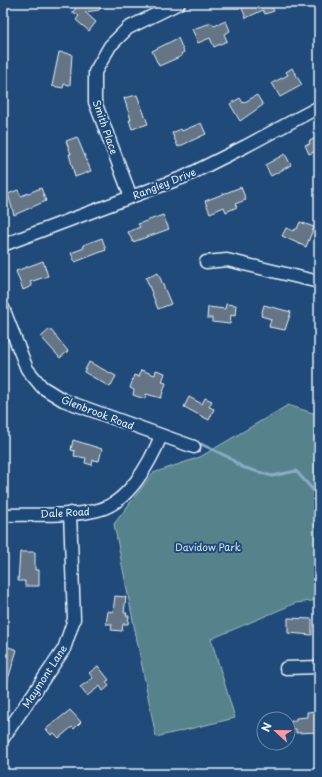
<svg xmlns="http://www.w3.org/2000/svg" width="322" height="777" font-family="'Playpen Sans',sans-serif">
<rect width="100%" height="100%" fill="#1f4a7a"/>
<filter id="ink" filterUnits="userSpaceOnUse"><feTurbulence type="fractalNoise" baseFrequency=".025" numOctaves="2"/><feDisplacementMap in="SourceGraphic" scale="8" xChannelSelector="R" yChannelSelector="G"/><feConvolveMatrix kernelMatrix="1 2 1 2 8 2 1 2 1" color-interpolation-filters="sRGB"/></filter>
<g filter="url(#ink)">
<!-- green -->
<path fill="#57838b" stroke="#a0bac2" d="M288 405 319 415V600L296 603 211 639 235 718 156 737 114 524 153 473 200 457Z"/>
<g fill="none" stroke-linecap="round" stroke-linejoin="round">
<!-- stream -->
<path stroke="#8aabc8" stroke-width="3" d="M201 444 228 457 242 467 272 476 296 471 314 491 319 492"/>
</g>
<!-- building -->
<g fill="#657585" stroke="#e8f1f8">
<path d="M80 3 87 6 90 3H105L99 10 85 12 96 22 89 31 76 20 79 16 75 13H72Z"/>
<path d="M249 3H280L272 7 274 11 265 14 263 10 246 18 241 6Z"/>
<path d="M226 21 230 31 224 34 227 41 214 47 210 38 198 43 192 29 212 23 214 26Z"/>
<path d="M178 38 184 52 181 54 182 56 159 66 152 51Z"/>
<path d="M59 52 72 54 70 85 64 84 63 88 52 86Z"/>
<path d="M292 68 302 85 280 97 272 83 288 75 286 72Z"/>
<path d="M137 95 148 124 132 129 129 120H131L124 98Z"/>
<path d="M257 95 263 105 240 121 230 104 240 98 243 103Z"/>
<path d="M201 123 206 134 178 147 172 133 181 129 182 131Z"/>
<path d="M77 137 91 171 75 177 69 154H71L66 141Z"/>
<path d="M319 137V150L309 154 305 145 310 144 309 141Z"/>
<path d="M285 154 291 165 271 176 265 165Z"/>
<path d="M241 187 246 200 235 204 237 207 226 212 224 207 210 213 205 201Z"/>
<path d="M41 188 46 201 14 215 8 194 18 190 21 196Z"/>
<path d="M163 215 169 229 133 242 128 232 140 227 138 224Z"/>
<path d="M300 222 314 227 306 247 282 236 286 228 294 231 295 229H297Z"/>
<path d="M102 238 106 250 75 262 71 253 84 248 83 245Z"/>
<path d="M43 261 48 276 30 282 32 286 23 290 16 271Z"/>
<path d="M158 273 171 304 158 309 146 278Z"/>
<path d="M226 304 236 305 235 316 231 315 230 324 212 322V318H207L208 307 225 309Z"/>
<path d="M264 305 291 312 285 330 269 327 271 319 261 316Z"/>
<path d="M50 329 68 351 60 358 41 337Z"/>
<path d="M89 362 116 376 110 387 84 372Z"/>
<path d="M141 370 155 375 156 370 165 373 162 382 166 383 161 398 146 394 145 399 133 395 134 390 130 388 134 375 139 377Z"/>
<path d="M189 397 202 404 205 398 212 401 209 407 214 409 209 420 184 407Z"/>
<path d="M73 440 102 449 99 461 93 460 92 465 85 463 86 458 74 456 75 451 71 450Z"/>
<path d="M20 552H35V570H39V586H25V581H18Z"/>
<path d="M115 596 126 597 124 613H127L126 616H129L128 624H123L122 631 111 630 112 624H106L108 611 113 612Z"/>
<path d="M288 618 312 619V635L288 633Z"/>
<path d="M3 645 17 650 4 692H3Z"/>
<path d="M98 666 109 680 106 682 109 686 103 691 100 686 87 696 80 687 93 678 89 673Z"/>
<path d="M70 710 81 722 74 729 72 727 59 738 54 733 51 735 46 729Z"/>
<path d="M319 711V732L296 733V729H291V721H296V718L307 717V712Z"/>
</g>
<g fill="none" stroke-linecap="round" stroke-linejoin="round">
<!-- minor casing -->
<g stroke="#e8f1f8" stroke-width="15">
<g id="minor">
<path d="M131 197 95 102V72L110 46 128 28 179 3"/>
<path d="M3 245 184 177 246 146 319 107"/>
<path d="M206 262 227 260 319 282"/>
<path d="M3 308 27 369 42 387 63 400 194 447"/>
<path d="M3 515C30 514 73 517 98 510 128 503 150 463 161 436"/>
<path d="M286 668 319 667"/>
<path d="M3 738 64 649 74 619 70 513"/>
</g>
</g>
<!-- minor -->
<use href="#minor" stroke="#1f4a7a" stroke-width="12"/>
</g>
</g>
<g text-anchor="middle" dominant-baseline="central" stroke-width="4" stroke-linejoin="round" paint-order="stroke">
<!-- street labels -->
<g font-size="10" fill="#e8f1f8" stroke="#1f4a7a">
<text transform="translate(106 127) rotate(71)">Smith Place</text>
<text transform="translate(164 183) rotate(-22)">Rangley Drive</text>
<text transform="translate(98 412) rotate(21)">Glenbrook Road</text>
<text transform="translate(65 512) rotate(-3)">Dale Road</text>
<text transform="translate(44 676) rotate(-57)">Maymont Lane</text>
</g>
<!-- park labels -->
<g font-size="10" fill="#d2e0e8" stroke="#1f4a7a">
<text x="208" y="546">Davidow Park</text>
</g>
</g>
<!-- margin -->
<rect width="322" height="777" fill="none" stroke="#1f4a7a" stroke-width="16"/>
<rect x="8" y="8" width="306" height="761" fill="none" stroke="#e8f1f8" stroke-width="1.5" filter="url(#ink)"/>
<!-- north arrow -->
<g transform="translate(276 731) rotate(292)"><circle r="19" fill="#1f4a7a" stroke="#6f8dac"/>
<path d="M0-3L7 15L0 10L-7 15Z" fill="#ff9aa2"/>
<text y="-6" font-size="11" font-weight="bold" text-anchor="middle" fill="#e8f1f8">N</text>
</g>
</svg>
